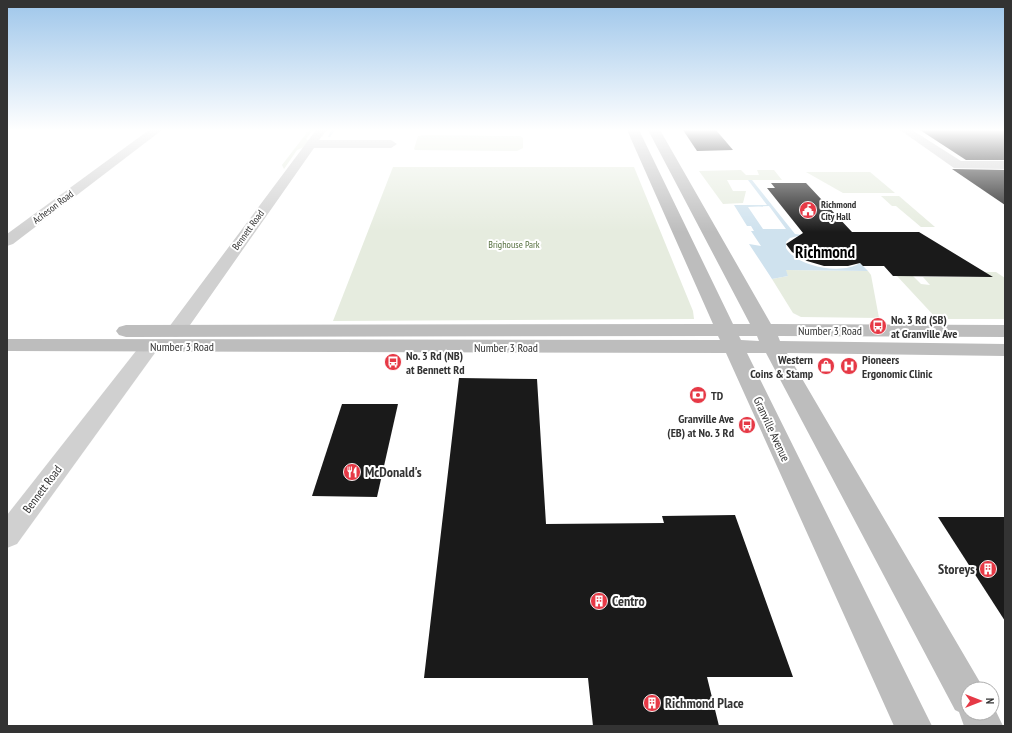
<svg xmlns="http://www.w3.org/2000/svg" width="1012" height="733" font-family="'PT Sans Narrow',sans-serif">
<rect width="100%" height="100%" fill="#fff"/>
<!-- green -->
<g fill="#e6ecdf">
<path d="M309 130H313L306 139 309 141 304 147 297 150 284 169 282 165Z"/>
<path d="M426 135 520 136 523 138V148L517 151 415 150 414 149 418 136Z"/>
<path d="M393 167H634L693 311 694 319 333 321Z"/>
<path d="M741 170 746 175H759L757 170H774L782 180H727L733 191H746L743 203 723 204 699 171Z"/>
<path d="M806 172H870L895 193H843Z"/>
<path d="M881 196H899L935 227H921L896 206H892Z"/>
<path d="M785 270 868 271 871 275 879 318 801 317 793 313 772 279 788 276Z"/>
<path d="M980 272H996L1005 278V319H937L897 276H913L921 284 930 285 923 277H985Z"/>
</g>
<!-- water -->
<path fill="#cfe2ee" fill-rule="evenodd" d="M748 180H752L795 234 802 235 790 238 786 242V248C797 267 842 275 860 263L868 271 786 270 788 276 772 279 749 244 761 246 751 231H754L751 226H747L734 205H767ZM769 206 786 229H763L748 207Z"/>
<g fill="none" stroke-linecap="round" stroke-linejoin="round">
<!-- stream -->
<path fill="#cfe2ee" fill-rule="evenodd" d="M331 130H335L330 137H328Z"/>
</g>
<!-- building -->
<g fill="#1a1a1a">
<path d="M683 130H716L733 150 697 151Z"/>
<path d="M920 130H1005V160H966Z"/>
<path d="M952 169 1005 170V205Z"/>
<path d="M771 183H806L852 232H919L993 277 893 276 884 266H863L860 263 848 266H824L807 261 792 252 786 244 803 233 767 188H775Z"/>
<path d="M459 378 537 379 546 524 664 523 662 516 735 515 793 677H707L719 726H593L588 678H424Z"/>
<path d="M342 404H398L377 497 312 496Z"/>
<path d="M938 517H1005V621Z"/>
</g>
<g fill="none" stroke-linecap="round" stroke-linejoin="round">
<!-- minor -->
<g fill="#d0d0d0" fill-rule="evenodd">
<path d="M149 130H162L13 244 7 246V234Z"/>
<path d="M316 130H327L319 140H391L397 144 391 148H314L183 335 176 337 169 335 166 331 169 327Z"/>
<path d="M900 130H912L961 161H1005V169L954 168Z"/>
<path d="M150 340 157 342 160 346 17 544 7 548V515L143 342Z"/>
</g>
<!-- secondary -->
<path fill="#bdbdbd" fill-rule="evenodd" d="M627 130H639L733 324H750L648 130H660L771 324 1005 325V337L778 336 780 341 1005 344V356L787 353 981 684 983 689H968V713H992V703L1003 726H964L959 712 955 710 766 353H747L932 726H894L726 353 7 351V339L720 340 718 336 126 337 119 335 116 331 119 327 126 325 713 324ZM739 336H757L759 341 741 340Z"/>
</g>
<!-- sky -->
<linearGradient id="sky" x2="0" y2="1"><stop stop-color="#9ec6ea"/><stop offset="0.56" stop-color="#fff"/><stop offset="1" stop-color="#fff" stop-opacity="0"/></linearGradient>
<rect width="1012" height="232" fill="url(#sky)"/>
<!-- icons -->
<defs>
<g id="civic-disc" transform="scale(0.9)"><circle r="9.5" fill="#e63946" stroke="#fff"/><path d="M-.6-6.5H3V-4.5H.6V-3L4-1V1h2V6H-6V1h2V-1L-.6-3ZM-1.2 2.5V6h2.4V2.5Z" fill="#fff"/></g>
<g id="bus-disc" transform="scale(0.9)"><circle r="9.5" fill="#e63946" stroke="#fff"/><path d="M-5-6H5V4H4V6H2V4H-2V6H-4V4H-5ZM-3.5-4V0h7V-4ZM-3.5 1.2v1.5H-2V1.2ZM2 1.2v1.5H3.5V1.2Z" fill="#fff"/></g>
<g id="shop-disc" transform="scale(0.9)"><circle r="9.5" fill="#e63946" stroke="#fff"/><path d="M-5-2.5h2.3a2.7 3.5 0 0 1 5.4 0H5L5.5 6h-11ZM-1.5-2.5h3a1.5 2.3 0 0 0-3 0Z" fill="#fff"/></g>
<g id="hospital-disc" transform="scale(0.9)"><circle r="9.5" fill="#e63946" stroke="#fff"/><path d="M-5-5h3v3.5h4V-5h3V5h-3V1.5h-4V5h-3Z" fill="#fff"/></g>
<g id="bank-disc" transform="scale(0.9)"><circle r="9.5" fill="#e63946" stroke="#fff"/><path d="M-6-4H6V4H-6ZM0-2.3a2.3 2.3 0 1 0 0 4.6a2.3 2.3 0 1 0 0-4.6Z" fill="#fff"/></g>
<g id="restaurant-disc" transform="scale(0.9)"><circle r="9.5" fill="#e63946" stroke="#fff"/><path d="M-5-6h1v4h1v-4h1v4h1v-4h1v5L-1.5 .5V6h-2V.5L-5-1ZM5-6V6H3V1.5H1.5Q1.5-4 5-6Z" fill="#fff"/></g>
<g id="building-disc" transform="scale(0.9)"><circle r="9.5" fill="#e63946" stroke="#fff"/><path d="M-4-6H4V6H1V3H-1V6H-4ZM-2.5-4.3h1.7v1.8h-1.7ZM.8-4.3h1.7v1.8H.8ZM-2.5-1h1.7V.8h-1.7ZM.8-1h1.7V.8H.8Z" fill="#fff"/></g>
</defs>
<g fill-rule="evenodd">
<use href="#civic-disc" x="808" y="210"/>
<use href="#bus-disc" x="878" y="326"/>
<use href="#bus-disc" x="393" y="362"/>
<use href="#shop-disc" x="826" y="366"/>
<use href="#hospital-disc" x="849" y="366"/>
<use href="#bank-disc" x="698" y="395"/>
<use href="#bus-disc" x="747" y="425"/>
<use href="#restaurant-disc" x="352" y="472"/>
<use href="#building-disc" x="988" y="569"/>
<use href="#building-disc" x="599" y="601"/>
<use href="#building-disc" x="652" y="703"/>
</g>
<g text-anchor="middle" dominant-baseline="central" stroke-width="4" stroke-linejoin="round" paint-order="stroke">
<!-- far-poi labels -->
<g font-size="10" font-weight="bold" fill="#333" stroke="#fff" text-anchor="start">
<text x="821" y="204">Richmond<tspan x="821" dy="12">City Hall</tspan></text>
</g>
<!-- far-street labels -->
<g font-size="10" fill="#333" stroke="#fff">
<text transform="translate(53 207) rotate(-37)">Acheson Road</text>
<text transform="translate(248 230) rotate(-54)">Bennett Road</text>
</g>
<!-- far-park labels -->
<g font-size="10" fill="#56703f" stroke="#fff">
<text x="514" y="244">Brighouse Park</text>
</g>
<!-- poi labels -->
<g font-size="12" font-weight="bold" fill="#333" stroke="#fff" text-anchor="start">
<text x="891" y="319">No. 3 Rd (SB)<tspan x="891" dy="14">at Granville Ave</tspan></text>
<text x="406" y="355">No. 3 Rd (NB)<tspan x="406" dy="14">at Bennett Rd</tspan></text>
<text x="813" y="359" text-anchor="end">Western<tspan x="813" dy="14">Coins &amp; Stamp</tspan></text>
<text x="862" y="359">Pioneers<tspan x="862" dy="14">Ergonomic Clinic</tspan></text>
<text x="711" y="395">TD</text>
<text x="734" y="418" text-anchor="end">Granville Ave<tspan x="734" dy="14">(EB) at No. 3 Rd</tspan></text>
</g>
<!-- street labels -->
<g font-size="12" fill="#333" stroke="#fff">
<text x="830" y="330">Number 3 Road</text>
<text x="182" y="346">Number 3 Road</text>
<text x="506" y="347">Number 3 Road</text>
<text transform="translate(772 429) rotate(65)">Granville Avenue</text>
<text transform="translate(42 489) rotate(-53)">Bennett Road</text>
</g>
<!-- near-poi labels -->
<g font-size="14" font-weight="bold" fill="#333" stroke="#fff" text-anchor="start">
<text x="365" y="472">McDonald's</text>
<text x="975" y="569" text-anchor="end">Storeys</text>
<text x="612" y="601">Centro</text>
<text x="665" y="703">Richmond Place</text>
</g>
<!-- far-town labels -->
<g font-size="17" font-weight="bold" fill="#000" stroke="#fff">
<text x="825" y="252">Richmond</text>
</g>
</g>
<!-- border -->
<rect width="1012" height="733" fill="none" stroke="#333333" stroke-width="16"/>
<!-- north arrow -->
<g transform="translate(980 701) rotate(90)"><circle r="19" fill="#ffffff" stroke="#adadad"/>
<path d="M0-3L7 15L0 10L-7 15Z" fill="#e63946"/>
<text y="-6" font-size="11" font-weight="bold" text-anchor="middle" fill="#333333">N</text>
</g>
</svg>
